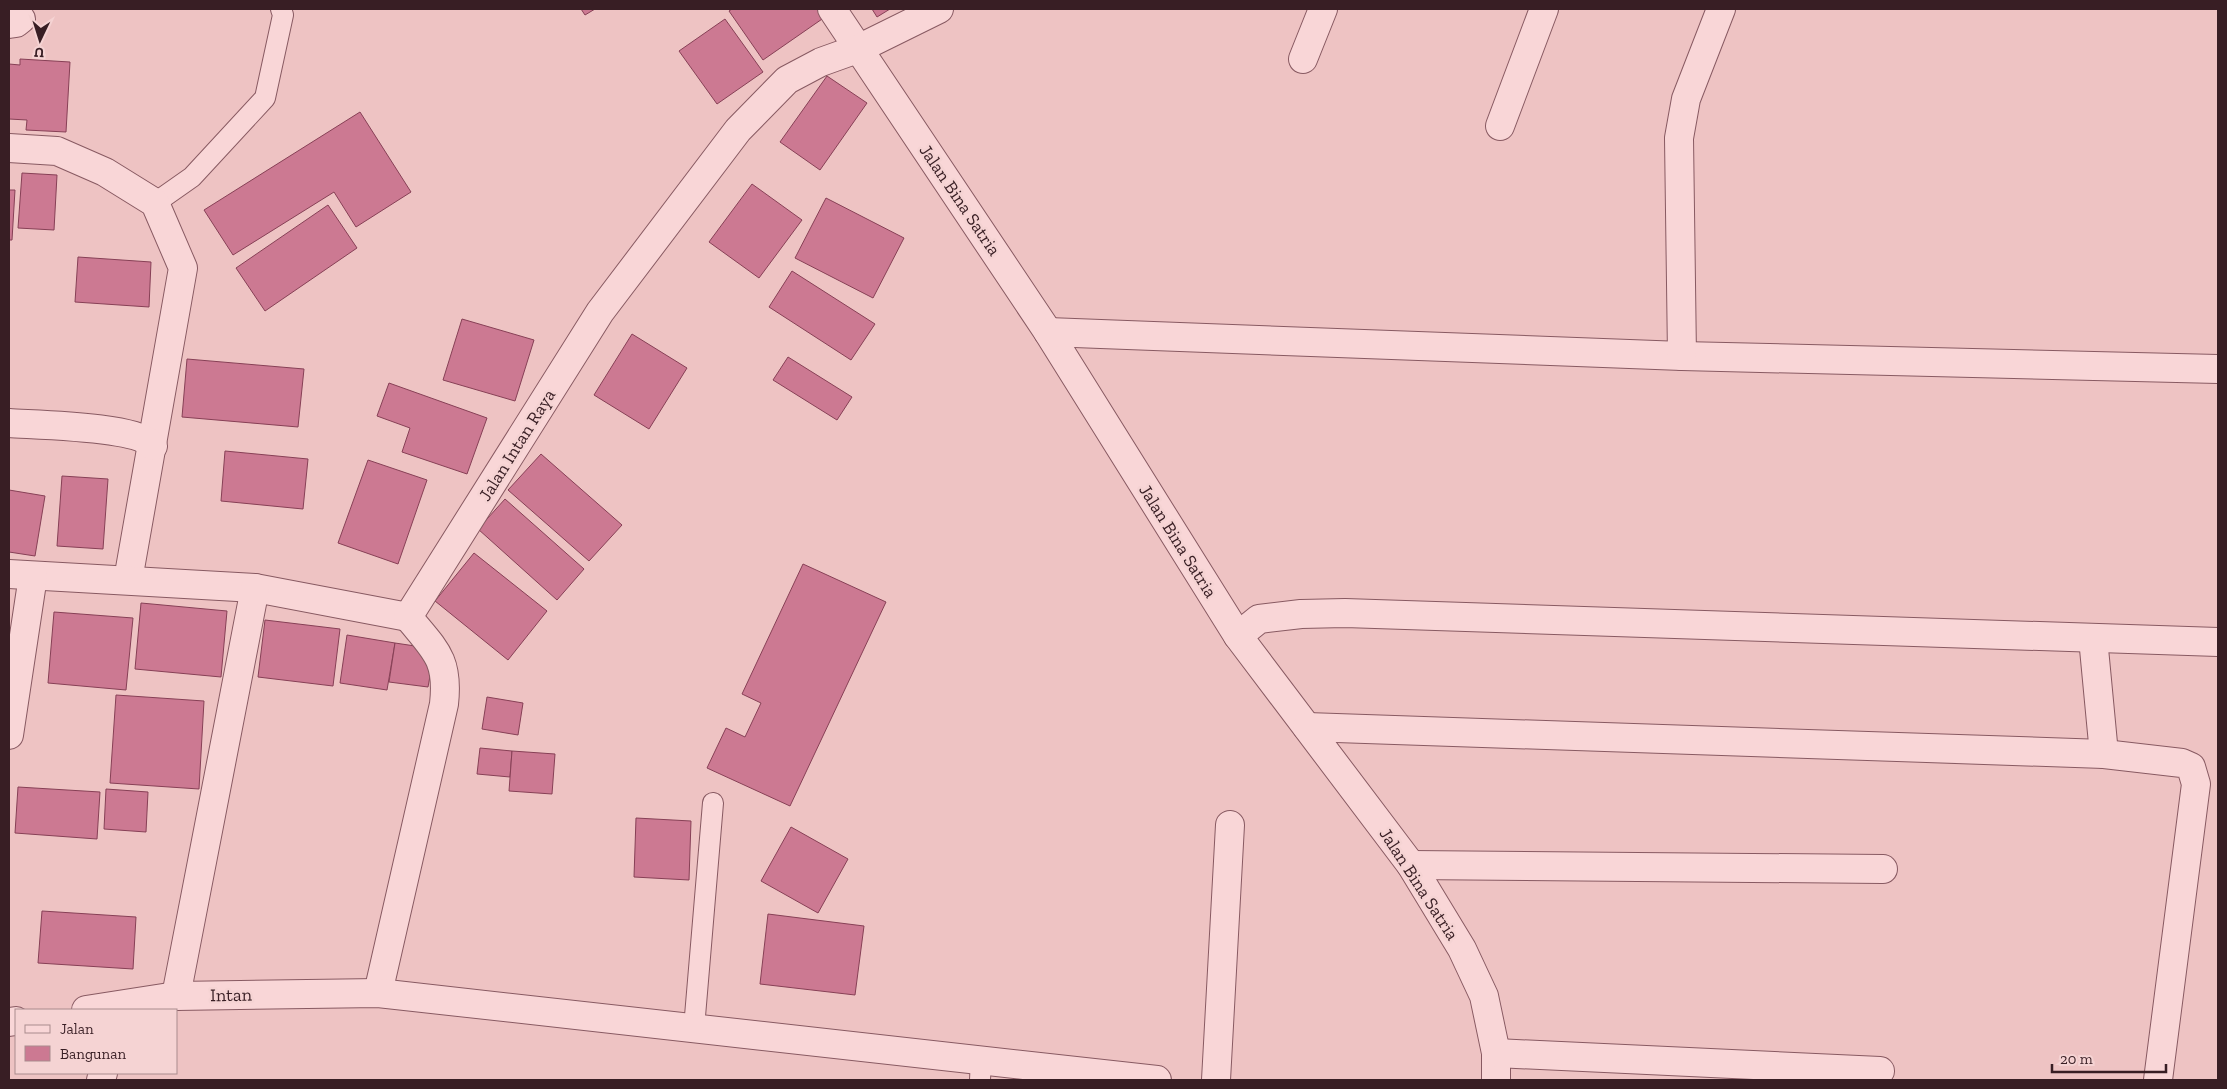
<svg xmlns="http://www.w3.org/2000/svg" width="2227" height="1089" font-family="'Zilla Slab',serif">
<rect width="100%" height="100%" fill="#eec3c3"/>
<!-- building -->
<g fill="#cc7992" stroke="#874056">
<path d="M581 9H595L585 15Z"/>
<path d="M732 9H819L825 17 763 60 729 11Z"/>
<path d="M872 9H890L877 17Z"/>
<path d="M725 19 763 72 717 104 679 51Z"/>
<path d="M20 59 70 62 66 132 26 130 27 120 9 119V64L20 65Z"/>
<path d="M827 76 867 103 820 170 780 142Z"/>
<path d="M360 112 411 192 356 227 334 192 233 255 204 210Z"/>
<path d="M22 173 57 175 54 230 18 228Z"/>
<path d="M752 184 802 220 759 278 709 242Z"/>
<path d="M9 190H15L12 240H9Z"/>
<path d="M826 198 904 238 873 298 795 258Z"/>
<path d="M328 205 357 248 265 311 236 268Z"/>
<path d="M78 257 151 262 149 307 75 302Z"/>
<path d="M792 271 875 324 851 360 769 307Z"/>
<path d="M462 319 534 340 515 401 443 380Z"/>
<path d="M632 334 687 368 649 429 594 395Z"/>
<path d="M788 357 852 397 837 420 773 380Z"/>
<path d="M187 359 304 369 298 427 182 417Z"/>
<path d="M389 383 487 418 467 474 402 452 410 428 377 416Z"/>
<path d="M225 451 308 459 303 509 221 501Z"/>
<path d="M541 454 622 525 589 561 508 490Z"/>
<path d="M368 460 427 480 398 564 338 543Z"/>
<path d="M62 476 108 479 103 549 57 546Z"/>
<path d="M9 490 45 496 35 556 9 552Z"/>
<path d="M505 499 584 569 557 600 478 529Z"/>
<path d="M474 553 547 611 508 660 435 601Z"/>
<path d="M803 564 886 602 790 806 707 768 726 728 745 737 761 703 742 694Z"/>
<path d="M141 603 227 611 221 677 135 669Z"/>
<path d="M54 612 133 618 126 690 48 683Z"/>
<path d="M265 620 340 629 333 686 258 677Z"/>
<path d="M347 635 395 643 387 690 340 683Z"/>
<path d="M395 643 435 649 428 687 389 682Z"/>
<path d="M116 695 204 701 199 789 110 783Z"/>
<path d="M487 697 523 703 518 735 482 729Z"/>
<path d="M480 748 512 751 510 777 477 774Z"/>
<path d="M512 751 555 754 552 794 509 791Z"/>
<path d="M18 787 100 792 97 839 15 833Z"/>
<path d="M106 789 148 792 146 832 104 829Z"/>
<path d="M636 818 691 821 689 880 634 877Z"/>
<path d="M791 827 848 859 818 913 761 881Z"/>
<path d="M42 911 136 917 133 969 38 963Z"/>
<path d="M768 914 864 926 855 995 760 984Z"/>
</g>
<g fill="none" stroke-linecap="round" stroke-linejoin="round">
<!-- lane casing -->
<g stroke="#885a62" stroke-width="22">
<g id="lane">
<path d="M155 203 192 177 265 98 283 15 281 9"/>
<path d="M694 1028 713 803"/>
<path d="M980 1080 981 1059"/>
</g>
</g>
<!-- street casing -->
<g stroke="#885a62" stroke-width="30">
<g id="street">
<path d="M832 9 1048 332 1238 636 1411 865 1462 949 1484 996 1496 1053V1080"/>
<path d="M9 24 16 23 21 19"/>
<path d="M1303 59 1323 9"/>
<path d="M1500 126 1544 9"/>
<path d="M9 148 57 151 105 172 155 203 183 268 128 580"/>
<path d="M1048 332 1682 356 2218 369"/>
<path d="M1682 356 1679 138 1686 99 1721 9"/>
<path d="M9 423C37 425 138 426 153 446"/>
<path d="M9 574 255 588 408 617"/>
<path d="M408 617 600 312 738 130 787 80 821 62 860 48 939 9"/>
<path d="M1238 636 1259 619 1301 614 1345 613 2218 642"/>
<path d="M2093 638 2104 754"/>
<path d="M1307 727 2104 754 2182 763 2191 767 2196 784 2158 1080"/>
<path d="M9 735 33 576"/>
<path d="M1411 865 1883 869"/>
<path d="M378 993 444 704C449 659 435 650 408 617"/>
<path d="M176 996 255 588"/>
<path d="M86 1010 176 996 378 993 1157 1080"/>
<path d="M9 1022 16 1021"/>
<path d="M1496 1053 1880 1071"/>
<path d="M101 1080 103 1073"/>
<path d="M1216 1080 1230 825"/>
</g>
</g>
<!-- lane -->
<use href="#lane" stroke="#f9d6d7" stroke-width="20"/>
<!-- street -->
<use href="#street" stroke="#f9d6d7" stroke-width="28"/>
</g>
<g text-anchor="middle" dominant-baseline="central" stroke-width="5" stroke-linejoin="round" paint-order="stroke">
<!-- street labels -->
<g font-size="18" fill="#381e24" stroke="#f5d3d3">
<text transform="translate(960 200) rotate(56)">Jalan Bina Satria</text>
<text transform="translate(517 445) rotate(-58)">Jalan Intan Raya</text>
<text transform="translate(1178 541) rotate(58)">Jalan Bina Satria</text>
<text transform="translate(1419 884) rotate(57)">Jalan Bina Satria</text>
<text transform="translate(231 995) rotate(-1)">Intan</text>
</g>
</g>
<!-- border -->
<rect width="2227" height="1089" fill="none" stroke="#381e24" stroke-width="20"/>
<!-- legend -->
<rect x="15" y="1009" width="162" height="65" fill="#f5d3d3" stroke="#a98b8d"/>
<rect x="25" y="1025" width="25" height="8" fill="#f9d6d7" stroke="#a98b8d"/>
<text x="60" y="1034" font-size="15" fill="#381e24">Jalan</text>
<rect x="25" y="1046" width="25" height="15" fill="#cc7992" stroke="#a98b8d"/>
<text x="60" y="1059" font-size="15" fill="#381e24">Bangunan</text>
<!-- north arrow -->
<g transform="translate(40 40) rotate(184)" stroke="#f5d3d3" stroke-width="4" paint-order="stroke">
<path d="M0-4L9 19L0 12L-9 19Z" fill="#381e24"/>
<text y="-8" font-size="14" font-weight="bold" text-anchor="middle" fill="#381e24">U</text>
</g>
<!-- scale -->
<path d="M2052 1064v8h114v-8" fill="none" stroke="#381e24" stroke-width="2.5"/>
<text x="2060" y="1064" font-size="15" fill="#381e24" stroke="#f5d3d3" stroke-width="4" paint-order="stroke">20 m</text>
</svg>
